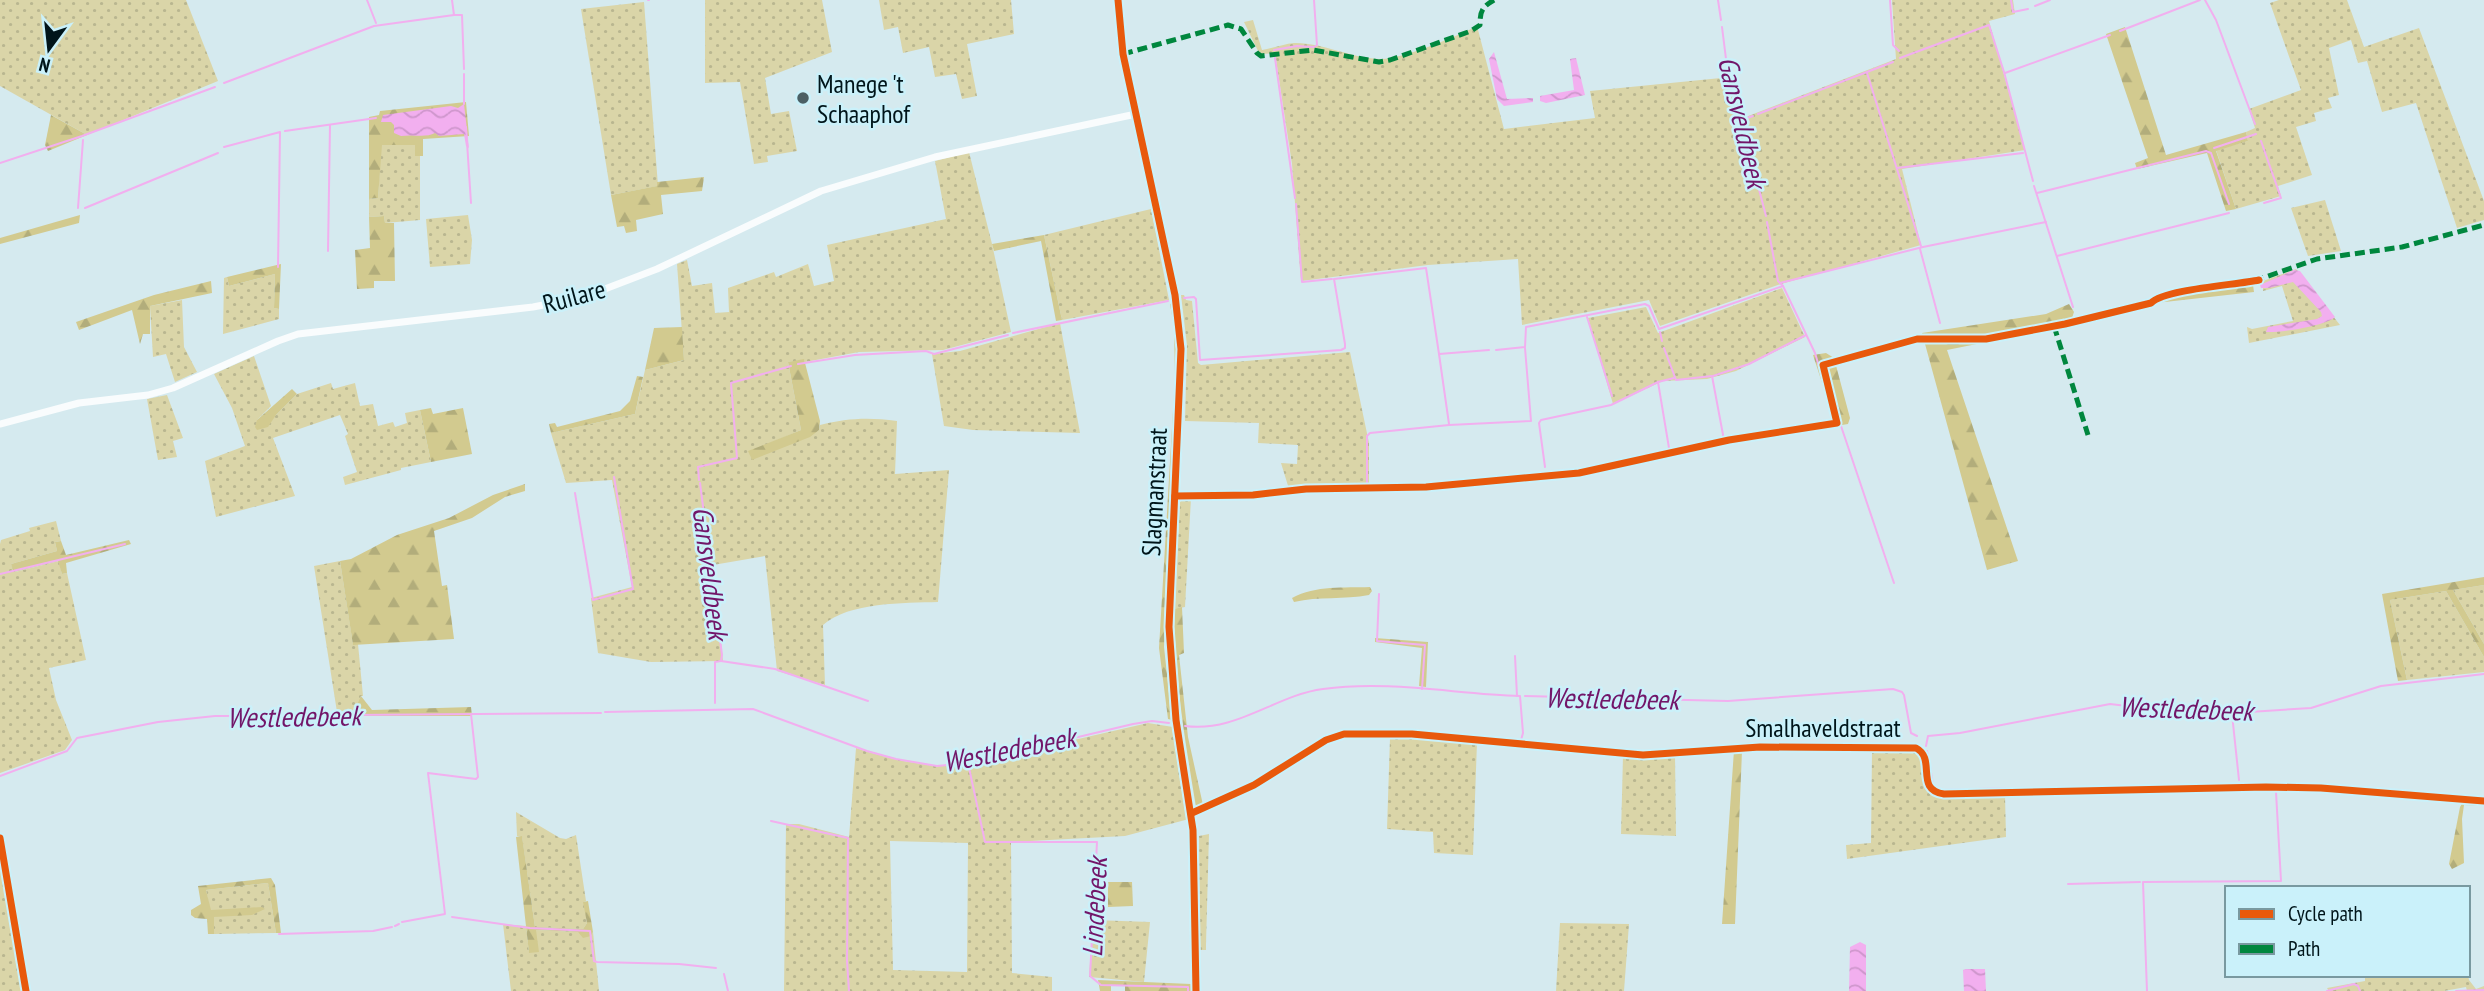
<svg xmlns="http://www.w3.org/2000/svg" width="2484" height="991" font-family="'PT Sans Narrow',sans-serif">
<defs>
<pattern id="green-dots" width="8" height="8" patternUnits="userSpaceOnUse" patternTransform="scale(1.75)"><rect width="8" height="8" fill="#dad5a8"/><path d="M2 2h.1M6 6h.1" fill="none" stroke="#b9b690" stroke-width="1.8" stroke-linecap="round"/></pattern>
<pattern id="forest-firs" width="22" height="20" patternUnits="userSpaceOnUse" patternTransform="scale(1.75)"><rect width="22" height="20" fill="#d2ca8f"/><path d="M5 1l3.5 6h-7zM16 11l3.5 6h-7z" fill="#b2ad7b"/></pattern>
<pattern id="water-waves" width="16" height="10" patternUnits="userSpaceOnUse" patternTransform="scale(1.75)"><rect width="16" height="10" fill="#f2afef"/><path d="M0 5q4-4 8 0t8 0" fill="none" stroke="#ce96cc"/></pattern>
</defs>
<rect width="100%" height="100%" fill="#d5eaef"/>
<!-- green -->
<g fill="url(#green-dots)" fill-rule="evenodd">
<path d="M0 0H186L218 81 87 135 0 86Z"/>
<path d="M705 0H822L832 52 765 78 771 114 789 111 797 151 767 156 768 162 754 164 740 82 705 83Z"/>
<path d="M879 0H1011L1014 34 967 44 977 96 962 99 956 74 935 77 929 47 903 53 898 27 884 30Z"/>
<path d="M1892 0H2013L2015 14 1989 21 2025 150 1902 169 1921 245 1781 284 1660 326 1649 300 1522 325 1518 259 1428 265 1301 281 1292 164 1275 53 1262 54 1258 51 1244 22 1253 20 1262 50C1273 48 1284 44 1294 43 1320 42 1351 58 1380 59 1400 60 1458 36 1477 26L1504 129 1595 118 1590 91 1731 77 1743 118 1896 59Z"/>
<path d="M2279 0H2347L2364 47 2419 28 2484 201V220L2457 228 2416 103 2382 112 2367 61 2358 63 2351 40 2329 48 2339 95 2328 98 2332 108 2314 113 2316 121 2296 127 2312 175 2278 186 2281 196 2236 209 2216 150 2248 141 2246 132 2255 128 2249 109 2301 90 2270 3Z"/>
<path d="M644 2 658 186 611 195 581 9Z"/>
<path d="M381 145H415V155L420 156V220L385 223 384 216 369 217V199L378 198Z"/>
<path d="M969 152 992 244 1011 332 943 350 859 352 805 362 804 360 788 362 801 430 749 452 752 459 819 430 820 425C847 418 869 417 897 421L895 474 949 470 938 602C904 603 849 602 823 625L825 685 777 671 765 556 713 565 723 661 651 662 598 653 591 598 632 587 612 480 566 483 551 433 635 414 645 370 684 360 677 264 687 260 692 286 712 283 715 313 729 312 728 288 774 272 776 277 808 264 814 286 834 281 827 245 946 219 935 161Z"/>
<path d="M2325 200 2341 251 2308 256 2291 208Z"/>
<path d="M1151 209 1169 300 1062 320 1044 235Z"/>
<path d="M468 215 472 240 470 264 430 267 426 219Z"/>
<path d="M2296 269 2340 325 2249 343 2247 327 2252 329 2293 321 2282 286 2263 291V281Z"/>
<path d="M275 274 274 308 279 309V319L223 334 224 278 227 277 229 286Z"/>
<path d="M1782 288 1805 337 1736 371 1707 379 1663 381 1613 404 1588 318 1646 307 1658 333Z"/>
<path d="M1181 295H1184L1186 300 1192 301 1198 363 1201 365 1350 352 1369 443V486L1289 489 1281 463 1297 464 1298 445 1258 443 1259 423 1185 421 1187 345Z"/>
<path d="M182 300 184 347 197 372 175 382 166 354 153 357 150 306Z"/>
<path d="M1060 323 1080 433 973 430 944 426 932 354 960 351Z"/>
<path d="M254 356 271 406 257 420 276 415 297 394 331 383 333 389 355 383 360 406 373 404 378 426 393 422 395 427 407 423 405 413 420 410 431 462 401 468V470L345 485 343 477 357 472 345 436 348 434 340 415 273 438 295 496 216 517 205 461 245 446 232 408 214 374Z"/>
<path d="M167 395 183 438 173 441 177 457 158 460 147 399Z"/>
<path d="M1191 498 1185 607 1174 609 1180 502 1183 499Z"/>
<path d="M56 521 61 541 55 542 57 551 11 564 15 572 59 561 62 574 67 573 86 660 49 668 56 700 72 740 65 750 0 773V544L1 540 30 531 29 528Z"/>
<path d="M340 561 353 644H358L363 696H361L357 711 337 712 314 566Z"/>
<path d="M2484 585V644L2453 590Z"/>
<path d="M2446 591 2484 657V672L2407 680 2390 600Z"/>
<path d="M1148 723 1173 727 1189 819 1125 836 1011 842 1012 973 1052 977V991H784L786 824H799L849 837 856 748C893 760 927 768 965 765ZM890 841 968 843 967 972 893 970Z"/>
<path d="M1390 738 1477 742 1473 855 1434 853 1433 832 1387 829Z"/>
<path d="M1916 750C1929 763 1919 784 1934 796L2005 795 2006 837 1847 859 1846 845 1871 843 1872 751Z"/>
<path d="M1675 755 1676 836 1621 834 1623 756Z"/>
<path d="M516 812 560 838 566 839 576 835 586 901 584 902 587 923 583 929 535 927 522 837 517 836Z"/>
<path d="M1209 834 1206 944V950H1200L1199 836Z"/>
<path d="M3 870 23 991H0V871Z"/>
<path d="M268 883 276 933 214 934V917L217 916V911L210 910 206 890Z"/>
<path d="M1093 920 1150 922 1144 982 1089 977Z"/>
<path d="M1560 923 1629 924 1624 991H1556Z"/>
<path d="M503 924 526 926 529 952 536 930 578 932 591 936 593 932 599 991H511Z"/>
<path d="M2365 975H2436L2437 978 2468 975 2469 980 2476 989 2484 986V991H2467L2466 987 2444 991H2329L2327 988 2365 981Z"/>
</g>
<!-- forest -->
<g fill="url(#forest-firs)">
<path d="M2125 27 2166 155 2246 132 2248 141 2216 151 2236 209 2226 211 2207 153 2137 169 2135 163 2148 158 2106 34Z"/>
<path d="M466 102 469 136 423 139V156H415V145H382L378 198 369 199V117L379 115 380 111Z"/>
<path d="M51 115 87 135 48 151 45 145Z"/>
<path d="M704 177 702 191 661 195 663 214 636 220 637 231 626 233 624 226 617 227 611 195 657 186V182Z"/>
<path d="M80 215 79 223 0 244V238Z"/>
<path d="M384 216 385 223H394L395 281H374V288L357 289 355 250 370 248 369 217Z"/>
<path d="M1044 235 1062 320 1056 321 1041 241 994 251 992 244Z"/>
<path d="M281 264 279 309 274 308 275 274 229 286 227 277Z"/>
<path d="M2252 278 2254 292 2156 303 2154 296Z"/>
<path d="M211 281 212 293 150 306V334H143L140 344 132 310 79 330 76 322 154 295Z"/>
<path d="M1172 303 1178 350 1164 647 1172 720 1168 719 1159 648 1175 377 1174 327 1170 304Z"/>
<path d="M2069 304 2074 312 2071 321 2056 328 1947 350 2018 561 1987 570 1922 333 2046 314Z"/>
<path d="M682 327 684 360 645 370 654 328Z"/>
<path d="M1826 353 1834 358 1850 418 1848 424 1836 426 1813 355Z"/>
<path d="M804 359 820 421 819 430 810 437 752 460 748 451 801 430 788 362Z"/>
<path d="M637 376 643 377 635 414 551 433 549 424 555 423 557 427 620 411 630 401Z"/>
<path d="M292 389 297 394 276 415 268 427 257 430 255 427 257 420Z"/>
<path d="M431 408 433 414 463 408 472 454 431 462 420 410Z"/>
<path d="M525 484V491L505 497 472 518 434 531 442 586 447 585 454 639 353 645 340 561 351 559 397 535 449 518 493 495Z"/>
<path d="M129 540 131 544 66 563 67 573 62 574 58 561 14 572 11 564 57 551 55 542 61 541 66 555Z"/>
<path d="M2484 577V585L2453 590 2484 644V657L2446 591 2390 600 2407 680 2398 681 2382 594Z"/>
<path d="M1370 587 1372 591 1369 595C1344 600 1319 596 1294 602L1292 598C1316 585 1344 588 1370 587Z"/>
<path d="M1182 607 1184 653 1179 655 1188 737 1203 805 1196 807C1185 740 1174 676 1174 609Z"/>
<path d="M1375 638 1428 642 1426 687 1419 686 1422 648 1375 642Z"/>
<path d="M361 696 372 710 471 707 472 716H358L357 705Z"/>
<path d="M1768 742 1769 750 1742 751 1735 924H1722L1734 750 1744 749V743Z"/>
<path d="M2463 802 2484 803V806L2464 805 2462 819 2464 863 2452 869 2449 864 2460 807Z"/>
<path d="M522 836 535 927 583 929 587 923 583 902 588 901 593 932 591 936 583 938 578 932 536 930 539 952 529 953 516 837Z"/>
<path d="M271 878 275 885 281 933H276L268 883 206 890 211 910 262 907 265 909 252 915 214 917V934H208L207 919 195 918 191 915V910L201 904 198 886Z"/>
<path d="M1108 882H1132L1133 906 1108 907Z"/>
<path d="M1098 980 1191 984V991H1125V986L1111 985V991H1100Z"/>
</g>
<!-- water -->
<g fill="url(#water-waves)">
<path d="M1494 52 1507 99 1533 98V102L1504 106 1497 99 1489 59Z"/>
<path d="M1576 58 1585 95 1546 103 1540 101V96L1574 90 1570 59Z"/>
<path d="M464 104 469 148 466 146 464 134 439 136 435 133C426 138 413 134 401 136L394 133V125L391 122H381L383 115 451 106 458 108Z"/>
<path d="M2294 270 2300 271 2335 317C2325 326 2280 333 2266 332L2268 327 2317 319 2322 316 2321 312 2293 282 2269 288H2261L2260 285Z"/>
<path d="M1860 942 1866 945V991H1849L1850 947Z"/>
<path d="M1966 969H1985L1986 991H1964L1963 970Z"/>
</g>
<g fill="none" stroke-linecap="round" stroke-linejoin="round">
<!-- stream -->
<g stroke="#f2afef" stroke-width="2">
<path d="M367 0 376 23"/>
<path d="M452 0 454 15H462L464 69"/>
<path d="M648 0H649"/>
<path d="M1718 0 1721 20"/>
<path d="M1890 0 1893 45 1899 51"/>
<path d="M2011 0 2013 12 2028 9"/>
<path d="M2205 0 2216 20 2255 124"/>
<path d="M2035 6 2050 0"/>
<path d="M1722 27 1727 67 1766 216"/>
<path d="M2120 31 2200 0"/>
<path d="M1274 50 1297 46 1314 47 1317 45 1314 0"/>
<path d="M1275 58 1295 198"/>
<path d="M1900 58 1989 25 2004 72 2033 181"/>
<path d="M1867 73 1921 246"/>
<path d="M2005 73 2110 35"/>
<path d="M464 74V104"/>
<path d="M224 83 374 26 454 15"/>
<path d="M1758 114 1893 62"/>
<path d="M1741 120 1753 116"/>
<path d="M466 127 471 203"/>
<path d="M285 131 376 118"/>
<path d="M2261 141 2281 198 2264 203"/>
<path d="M224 147 280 132 278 267"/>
<path d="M2214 148 2256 134"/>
<path d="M0 163 82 136 215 87"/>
<path d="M1897 168 2023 153"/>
<path d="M2034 186 2073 307"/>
<path d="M2037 193 2206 151 2211 153 2229 204"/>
<path d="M1296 204 1302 282 1332 279"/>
<path d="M78 208 83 140"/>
<path d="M85 208 218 153"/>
<path d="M1767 222 1778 281 1783 286 1815 353 1834 417"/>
<path d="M1920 249 1940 323"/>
<path d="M328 251 330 125"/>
<path d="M2057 256 2229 213"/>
<path d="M1780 283 1923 247 2046 222"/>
<path d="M1184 298 1194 297 1196 299 1200 360 1341 350 1345 348V344L1334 279 1426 268 1439 354 1489 350"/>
<path d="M1587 317 1612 396"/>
<path d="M1660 332 1662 341"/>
<path d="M1013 333 1168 301"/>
<path d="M1664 348 1676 380 1712 376 1724 440"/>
<path d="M1496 350 1525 347 1526 327 1645 304 1649 306 1659 329 1783 286"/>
<path d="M1439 354 1449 424"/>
<path d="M798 364 855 355 926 351 934 354 1008 335"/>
<path d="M1828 372 1839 416"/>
<path d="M1713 376 1749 364 1806 335"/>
<path d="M1841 426 1894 583"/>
<path d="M1669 448 1658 382 1674 378"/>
<path d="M1545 467 1539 423 1541 420 1611 405 1658 382"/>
<path d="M699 480 698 467 737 458 731 383 791 366"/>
<path d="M700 483 722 655 721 661 715 662V703"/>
<path d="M1367 484V436L1370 433 1449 425 1531 421 1525 348"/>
<path d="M575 493 593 600 633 589 614 477"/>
<path d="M0 574 125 544"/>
<path d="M1379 594 1377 641 1425 645 1422 689"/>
<path d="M1515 656 1517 696"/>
<path d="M721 661 775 669 868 701"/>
<path d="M1525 696 1728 701 1893 689 1902 692 1904 695 1911 733 1917 736"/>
<path d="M605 712 753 709 867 751 896 759 937 766 968 763 1133 724 1152 721 1169 723"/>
<path d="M2232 714 2239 780"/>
<path d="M1185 726C1236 733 1276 695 1323 689 1389 680 1455 694 1520 696L1523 733 1521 740"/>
<path d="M1926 746 1928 736 1960 733 2110 704 2203 715 2311 708 2381 686 2484 674"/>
<path d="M1927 751 1929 761"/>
<path d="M968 763 985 842H1097L1090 976 1101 985 1188 987V991"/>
<path d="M1930 766 1933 785"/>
<path d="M0 776 67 751 77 738 158 722 215 716 601 713"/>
<path d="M1943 790 2012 788"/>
<path d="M771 821 848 838 847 961 849 991"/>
<path d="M2068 884 2140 882"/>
<path d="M452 917 530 928 590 931 594 961 597 962 679 964 716 968"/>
<path d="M402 922 445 914 428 773 476 779 478 777 471 714"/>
<path d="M395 926 399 924"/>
<path d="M279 934 373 931 392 927"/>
<path d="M724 974 728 991"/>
<path d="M2147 991 2143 882 2281 881 2276 792"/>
<path d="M2327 991 2354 984 2358 986 2360 991"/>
<path d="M2456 991 2484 990"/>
</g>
<!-- street -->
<g stroke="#f9fcfd" stroke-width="7">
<path d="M0 424 79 403 148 395 173 388 278 341 298 334 533 307 584 297 657 269 821 191 935 157 1136 114"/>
<path d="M1192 813 1254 785 1326 740 1344 734H1412L1643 755 1760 747 1916 748C1937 759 1914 790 1944 794L2266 787 2321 788 2484 801"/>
</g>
<!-- secondary -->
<path stroke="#f9fcfd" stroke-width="10" d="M1118 0 1123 54 1175 295 1181 349 1169 627 1176 720 1193 830 1196 991"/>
<!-- quiet -->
<g stroke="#00873e" stroke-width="5" stroke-dasharray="10 5" stroke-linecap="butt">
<path d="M1123 54 1228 25 1241 29 1257 53 1261 56 1313 50 1379 62 1390 60 1471 31 1480 25C1480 11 1482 7 1494 0"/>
<path d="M2254 281 2317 259 2402 247 2484 225"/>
<path d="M2054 326 2088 435"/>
</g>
<!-- cycleway casing -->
<g stroke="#caf1fa" stroke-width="11">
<g id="cycleway">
<path d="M1118 0 1123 54 1175 295 1181 349 1169 627 1176 720 1193 830 1196 991"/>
<path d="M1175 496 1253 495 1306 489 1426 487 1579 473 1729 440 1837 423 1823 365 1917 339H1986L2065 324 2151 303C2165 289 2236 285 2259 280"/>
<path d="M1192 813 1254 785 1326 740 1344 734H1412L1643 755 1760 747 1916 748C1937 759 1914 790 1944 794L2266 787 2321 788 2484 801"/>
<path d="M0 838 26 991"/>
</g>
</g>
<!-- cycleway -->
<use href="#cycleway" stroke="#e8590c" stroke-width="7"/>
</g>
<!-- markers -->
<circle fill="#4b6065" stroke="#caf1fa" stroke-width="2.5" cx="803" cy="98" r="7"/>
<g text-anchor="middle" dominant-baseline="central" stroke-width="5" stroke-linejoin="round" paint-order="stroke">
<!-- poi labels -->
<g font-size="26" fill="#00151a" stroke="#caf1fa" text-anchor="start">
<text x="817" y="83">Manege 't<tspan x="817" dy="30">Schaaphof</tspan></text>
</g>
<!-- street labels -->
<g font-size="26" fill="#00151a" stroke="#caf1fa">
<text transform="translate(574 296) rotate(-15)">Ruilare</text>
<text transform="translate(1154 492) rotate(-87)">Slagmanstraat</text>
<text x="1823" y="727">Smalhaveldstraat</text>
</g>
<!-- water labels -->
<g font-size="28" font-style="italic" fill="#721669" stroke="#caf1fa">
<text transform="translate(1743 122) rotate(77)">Gansveldbeek</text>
<text transform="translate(711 573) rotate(83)">Gansveldbeek</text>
<text transform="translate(1612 698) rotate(1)">Westledebeek</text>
<text transform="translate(2186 708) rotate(2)">Westledebeek</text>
<text transform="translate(294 716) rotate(-1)">Westledebeek</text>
<text transform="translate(1009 749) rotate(-11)">Westledebeek</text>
<text transform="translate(1094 907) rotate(-87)">Lindebeek</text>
</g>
</g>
<!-- legend -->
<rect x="2225" y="886" width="245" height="91" fill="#caf1fa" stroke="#7999a0" stroke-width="2"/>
<rect x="2239" y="909" width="35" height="10" fill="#e8590c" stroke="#7999a0" stroke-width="2"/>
<text x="2288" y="921" font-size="21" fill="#00151a">Cycle path</text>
<rect x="2239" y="944" width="35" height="10" fill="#00873e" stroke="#7999a0" stroke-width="2"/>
<text x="2288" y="956" font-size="21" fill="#00151a">Path</text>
<!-- north arrow -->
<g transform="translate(49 49) rotate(195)" stroke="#caf1fa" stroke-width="5" paint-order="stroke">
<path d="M0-5L12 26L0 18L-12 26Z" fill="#00151a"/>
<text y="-10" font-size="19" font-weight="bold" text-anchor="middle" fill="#00151a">N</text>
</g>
</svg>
